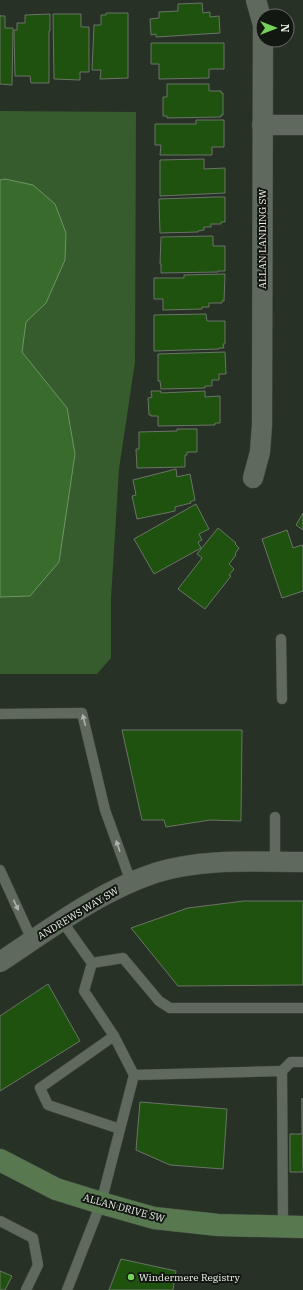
<svg xmlns="http://www.w3.org/2000/svg" width="303" height="1290" font-family="'IBM Plex Serif',serif">
<rect width="100%" height="100%" fill="#283126"/>
<!-- green -->
<path fill="#365b2c" d="M0 111 136 112 135 362 119 469 111 599V658L97 674H0Z"/>
<!-- water -->
<path fill="#396c2c" stroke="#6f9465" d="M5 179 33 185 55 204 66 233 65 260 46 303 26 322 22 352 67 408 75 454 59 562 30 596 0 597V180Z"/>
<!-- building -->
<g fill="#1f510f" stroke="#6a7467">
<path d="M202 3 203 13 210 12V17L219 16 220 33 156 37V34L151 35 150 19 159 18V12L178 11V4Z"/>
<path d="M106 13H128V78L100 79 101 70H92L94 25H101V15H106Z"/>
<path d="M50 14V31H49V83H31L30 76H15L14 30H17V23H25V15Z"/>
<path d="M53 14H81V27H89V72H80V80L54 79Z"/>
<path d="M0 15V16H5V28H13L12 85 0 84Z"/>
<path d="M151 43H224V69H209V78L159 79V64H151Z"/>
<path d="M167 84H209V91H221V93H223V115H221V117L167 118V116H163V97H167Z"/>
<path d="M196 120H224V147H212V155H160L161 145H155V124H196Z"/>
<path d="M204 159V169L225 168V193L160 196V160Z"/>
<path d="M215 197H225V222H221V224H211V227H204V230L198 231V232L160 233 159 199Z"/>
<path d="M213 236V246H225V271H218V272L161 273V264H160L161 237Z"/>
<path d="M225 274 224 301H222V303H209V307H202V309L163 310V299H154V278H184V275Z"/>
<path d="M206 314 207 321H225V344H223L224 348H219V349L154 351V315Z"/>
<path d="M225 352 226 374H219V380H212V386H205V388L161 389 160 381H158V354Z"/>
<path d="M151 391H161V393L205 391V397L220 396V423H215V425L158 426V416H151V415H149L148 398 152 397Z"/>
<path d="M177 429H197V452H187V455H185V467L137 468 136 449H139V432L177 431Z"/>
<path d="M176 469 177 477 190 474 195 500 190 502 191 503 175 507V511L137 519 132 496 136 495 133 480Z"/>
<path d="M196 504 209 529 199 534 202 540 198 542 201 548 154 574 134 539Z"/>
<path d="M303 513V530L296 525Z"/>
<path d="M218 528 236 543 235 544 239 548 235 554 236 555 229 564 234 569 229 575 231 576 205 609 178 589 202 558 197 554Z"/>
<path d="M287 530 293 548 302 545 303 548V591L282 598 262 539Z"/>
<path d="M122 730H242L241 821 210 820 166 827 164 820H142Z"/>
<path d="M244 901H303V985L178 986 131 928 188 908Z"/>
<path d="M48 984 80 1041 0 1091V1016Z"/>
<path d="M302 1098 303 1172H290V1134H302Z"/>
<path d="M140 1102 227 1109 223 1169 170 1165 136 1150Z"/>
<path d="M121 1259 176 1271 173 1290H109Z"/>
<path d="M0 1271 12 1276 5 1290H0Z"/>
</g>
<g fill="none" stroke-linecap="round" stroke-linejoin="round">
<!-- lane casing -->
<g stroke="#464d44" stroke-width="11">
<g id="lane">
<path d="M281 639 282 699"/>
<path d="M0 714 82 713 105 810 131 882"/>
<path d="M275 817V862"/>
<path d="M0 870 32 940"/>
<path d="M62 921 92 963 84 991 114 1036 134 1075 101 1203 67 1290"/>
<path d="M92 963 123 958 159 1001 170 1008H303"/>
<path d="M114 1036 40 1088 48 1105 120 1129"/>
<path d="M282 1071 291 1062H303"/>
<path d="M134 1075 282 1071 283 1227"/>
<path d="M0 1221 33 1238 38 1265 26 1290"/>
</g>
</g>
<!-- street casing -->
<g stroke="#464d44" stroke-width="21">
<g id="street">
<path d="M262 125H303"/>
<path d="M253 478 260 452 262 425 263 25 256 0"/>
<path d="M0 962C50 929 98 892 155 873 203 858 254 862 303 862"/>
</g>
</g>
<!-- secondary casing -->
<g stroke="#464d44" stroke-width="23">
<path id="secondary" d="M0 1160 56 1189 101 1203 154 1218 218 1225 303 1227"/>
</g>
<!-- lane -->
<use href="#lane" stroke="#5f695d" stroke-width="10"/>
<!-- street -->
<use href="#street" stroke="#5f695d" stroke-width="20"/>
<!-- secondary -->
<use href="#secondary" stroke="#587850" stroke-width="22"/>
</g>
<!-- one-way arrows -->
<defs><path id="oneway-solid" d="M-6-.8H1V-3.2L6.5 0L1 3.2V.8H-6Z"/></defs>
<g fill="#adb4ab">
<use href="#oneway-solid" transform="translate(84 720) rotate(-104)"/>
<use href="#oneway-solid" transform="translate(118 846) rotate(-109)"/>
<use href="#oneway-solid" transform="translate(16 905) rotate(65)"/>
</g>
<!-- markers -->
<circle fill="#75d25b" stroke="#131712" stroke-width="1.5" cx="131" cy="1277" r="4"/>
<g text-anchor="middle" dominant-baseline="central" stroke-width="4" stroke-linejoin="round" paint-order="stroke">
<!-- street labels -->
<g font-size="10" fill="#ecf2ea" stroke="#131712">
<text transform="translate(262 239) rotate(-90)">ALLAN LANDING SW</text>
<text transform="translate(78 913) rotate(-31)">ANDREWS WAY SW</text>
<text transform="translate(124 1208) rotate(15)">ALLAN DRIVE SW</text>
</g>
<!-- poi labels -->
<g font-size="10" fill="#ecf2ea" stroke="#131712" text-anchor="start">
<text x="139" y="1277">Windermere Registry</text>
</g>
</g>
<!-- north arrow -->
<g transform="translate(275 28) rotate(90)"><circle r="19" fill="#131712" stroke="#6a6f68"/>
<path d="M0-3L7 15L0 10L-7 15Z" fill="#75d25b"/>
<text y="-6" font-size="11" font-weight="bold" text-anchor="middle" fill="#ecf2ea">N</text>
</g>
</svg>
